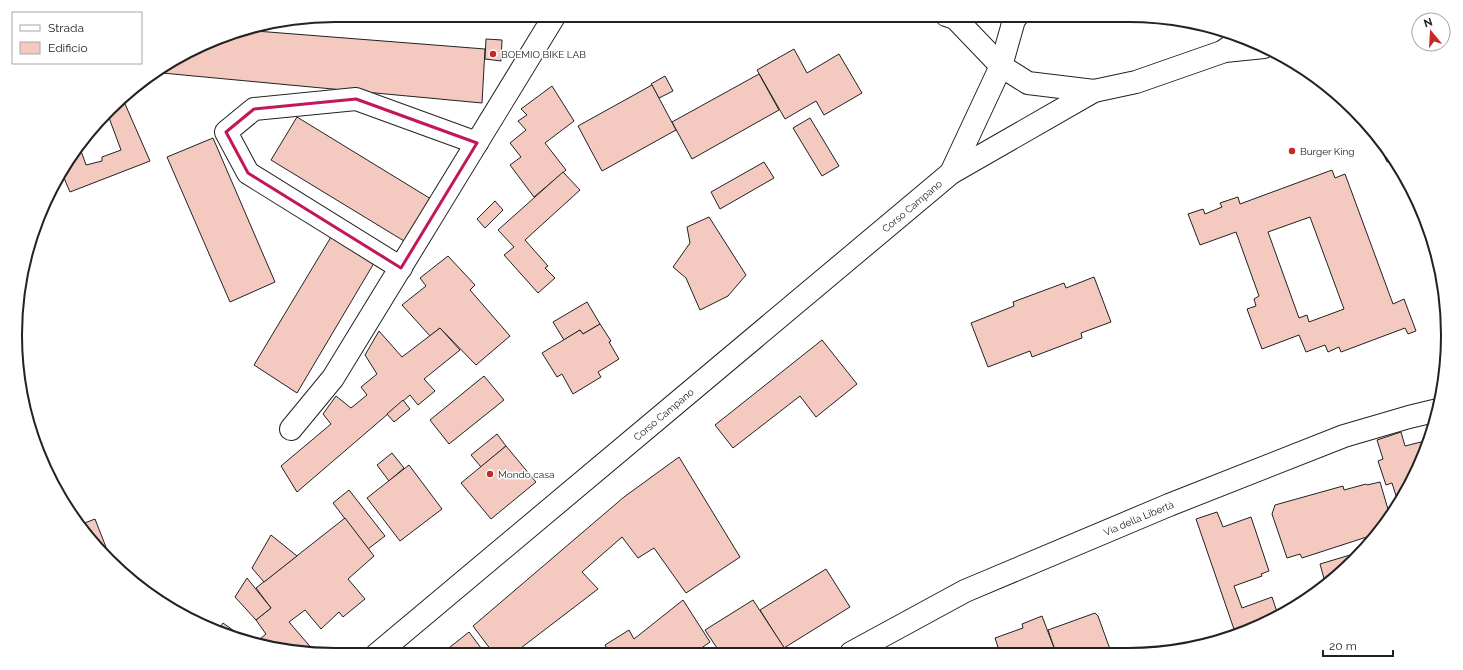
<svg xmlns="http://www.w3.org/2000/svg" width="1463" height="670" font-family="Raleway,sans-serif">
<rect width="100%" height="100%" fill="#fff"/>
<!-- building -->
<g fill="#f3c9c0" stroke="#222" fill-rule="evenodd">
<path d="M243 30 485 49 482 103 162 73V67L175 58 232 32Z"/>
<path d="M486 39 502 40 501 61 485 59Z"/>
<path d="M794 49 807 73 839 54 862 93 824 115 816 101 785 119 757 70Z"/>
<path d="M759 74 779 110 692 159 672 122Z"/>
<path d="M665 76 673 91 659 98 651 84Z"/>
<path d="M652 85 676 130 602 171 578 126Z"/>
<path d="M552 86 574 121 545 143 566 170 534 197 510 165 521 157 510 143 526 130 518 121 527 115 521 109Z"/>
<path d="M122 97 150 161 70 192 61 171 80 148 86 165 102 161V157L121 150 108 115Z"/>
<path d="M297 117 431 199 404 241 271 160Z"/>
<path d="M810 118 839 166 822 176 793 128Z"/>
<path d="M1374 133 1394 157 1395 159 1387 162Z"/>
<path d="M213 138 275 282 230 302 167 157Z"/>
<path d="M764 162 774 178 720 209 711 192Z"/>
<path d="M1332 170 1335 178 1345 174 1393 304 1404 299 1416 331 1408 334 1405 328 1341 352 1339 347 1328 352 1325 345 1306 352 1299 335 1262 349 1247 309 1256 306 1254 299 1259 296 1236 232 1200 245 1188 214 1203 209 1205 214 1222 207 1220 203 1238 197 1240 204ZM1310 217 1344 309 1309 322 1307 315 1299 318 1268 232Z"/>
<path d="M563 172 580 190 525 240 548 266 545 268 555 278 538 293 504 255 514 247 498 230Z"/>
<path d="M1413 192 1424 212 1442 272 1443 289Z"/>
<path d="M495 201 503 210 485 228 477 219Z"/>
<path d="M709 217 746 275 728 296 700 310 686 278 673 267 690 243 687 227Z"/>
<path d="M334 232 377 258 297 393 254 365Z"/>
<path d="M448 256 475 285 470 290 510 336 476 365 440 328 430 336 402 305 426 286 420 278Z"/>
<path d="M1094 277 1111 322 1081 333 1082 338 1032 357 1030 351 988 367 971 323 1014 306 1013 302 1064 283 1066 288Z"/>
<path d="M587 302 600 324 583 334 580 330 564 340 553 322Z"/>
<path d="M600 324 611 341 609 342 619 359 598 372 601 377 573 394 562 374 557 377 542 353 580 330 583 334Z"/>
<path d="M440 328 460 350 424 379 435 391 418 405 410 395 297 492 281 466 331 424 323 414 336 396 351 408 367 395 361 387 377 374 365 355 379 331 402 357Z"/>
<path d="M822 340 857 384 816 417 800 396 733 448 715 425Z"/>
<path d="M484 376 504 400 449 444 430 420Z"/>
<path d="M403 400 410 409 394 422 387 414Z"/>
<path d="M1401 432 1405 446 1429 440 1424 457 1398 502 1392 483 1386 485 1378 461 1383 459 1377 440Z"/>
<path d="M497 434 506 446 481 467 471 455Z"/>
<path d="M506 446 536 482 491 519 461 483Z"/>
<path d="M392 453 404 468 389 481 377 465Z"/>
<path d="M679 457 740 557 686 593 654 548 638 558 622 537 582 572 598 589 513 654H494L473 626 624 497Z"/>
<path d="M409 465 442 509 400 541 367 498Z"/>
<path d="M1380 482 1390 516 1379 533 1302 558 1300 554 1287 558 1272 514 1275 505 1343 486 1344 490 1366 484 1367 485Z"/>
<path d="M349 490 385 536 368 549 333 503Z"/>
<path d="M1217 512 1223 527 1251 517 1269 571 1261 574 1262 576 1234 586 1242 608 1272 597 1278 615 1251 631 1236 635 1196 519Z"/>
<path d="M345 518 374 556 348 579 365 599 343 617 339 612 321 629 305 610 289 622 314 651 312 653 273 649 255 643 266 634 256 620 271 608 256 588Z"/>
<path d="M95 519 111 560 82 524Z"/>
<path d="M271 535 297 556 264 582 252 568Z"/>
<path d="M1360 552 1326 586 1320 564Z"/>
<path d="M826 569 850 607 784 648 760 610Z"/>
<path d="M247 578 271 608 256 620 235 597Z"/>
<path d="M683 600 710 642 693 654H600L608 650 605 645 629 630 634 639Z"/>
<path d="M753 600 787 652 785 654H721L705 630Z"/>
<path d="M1095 613 1098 616 1111 652 1056 653 1048 630Z"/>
<path d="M1042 616 1056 653H1000L995 638 1023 628 1022 624Z"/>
<path d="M223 623 237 633 234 637 217 632Z"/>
<path d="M469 632 484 652 481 655H440Z"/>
</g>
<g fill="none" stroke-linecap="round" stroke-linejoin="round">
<!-- minor casing -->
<g stroke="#222" stroke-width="24">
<g id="minor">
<path d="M401 268 248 173 226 132 254 109 356 99 477 143"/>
<path d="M291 429 333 378 555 15"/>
<path id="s1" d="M851 653 965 591 1169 505 1344 436 1409 417 1438 410"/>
</g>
</g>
<!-- major casing -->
<g stroke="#222" stroke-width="24">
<g id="major">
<path d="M946 15 955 18 1001 66 1028 83 1094 91 1136 82 1222 52 1244 37"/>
<path d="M1225 51 1264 47"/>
<path d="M951 173 1001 66 1014 20 1018 15"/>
<path id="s2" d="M376 655 951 173 1094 91"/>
</g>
</g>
<!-- minor -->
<use href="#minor" stroke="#fff" stroke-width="22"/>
<!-- major -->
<use href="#major" stroke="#fff" stroke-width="22"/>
</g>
<!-- marked area -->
<path fill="none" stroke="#c2185b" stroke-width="3" stroke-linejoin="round" d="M356 99 477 143 401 268 248 173 226 132 254 109Z"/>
<!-- markers -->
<g fill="#c62828" stroke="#fff" stroke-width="1.5">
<circle cx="493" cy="54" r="4"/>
<circle cx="1292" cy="151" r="4"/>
<circle cx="490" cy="474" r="4"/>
</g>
<g text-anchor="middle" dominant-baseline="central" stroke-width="3" stroke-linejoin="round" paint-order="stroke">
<!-- poi labels -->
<g font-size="10" fill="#222" stroke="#fff" text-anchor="start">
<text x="501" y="54">BOEMIO BIKE LAB</text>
<text x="1300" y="151">Burger King</text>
<text x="498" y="474">Mondo casa</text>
</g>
<!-- street labels -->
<g font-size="10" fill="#222" stroke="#fff">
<text stroke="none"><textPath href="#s2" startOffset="699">Corso Campano</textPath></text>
<text stroke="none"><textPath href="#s2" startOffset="375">Corso Campano</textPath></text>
<text stroke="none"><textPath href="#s1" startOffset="318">Via della Libertà</textPath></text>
</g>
</g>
<!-- crop -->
<path d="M0 0H1463V670H0ZM335 22H1128A313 313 0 0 1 1441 335V335A313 313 0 0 1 1128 648H335A313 313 0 0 1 22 335V335A313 313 0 0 1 335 22Z" fill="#fff" fill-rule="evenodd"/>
<path fill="none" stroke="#222" stroke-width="2" d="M335 22H1128A313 313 0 0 1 1441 335V335A313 313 0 0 1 1128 648H335A313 313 0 0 1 22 335V335A313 313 0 0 1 335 22Z"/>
<!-- legend -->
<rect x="12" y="12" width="130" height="52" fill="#ffffff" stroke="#a7a7a7"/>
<rect x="20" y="25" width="20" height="6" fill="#ffffff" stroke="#a7a7a7"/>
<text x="48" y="32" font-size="12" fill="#222222">Strada</text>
<rect x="20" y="42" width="20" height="12" fill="#f3c9c0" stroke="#a7a7a7"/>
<text x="48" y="52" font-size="12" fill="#222222">Edificio</text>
<!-- north arrow -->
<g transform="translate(1431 32) rotate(342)"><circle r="19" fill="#ffffff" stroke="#a7a7a7"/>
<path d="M0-3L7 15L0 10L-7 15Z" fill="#c62828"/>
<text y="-6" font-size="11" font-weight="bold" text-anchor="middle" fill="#222222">N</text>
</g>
<!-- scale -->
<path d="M1323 650v6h70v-6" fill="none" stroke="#222222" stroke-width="2"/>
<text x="1329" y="650" font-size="12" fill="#222222" stroke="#ffffff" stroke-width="3" paint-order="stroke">20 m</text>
</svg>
